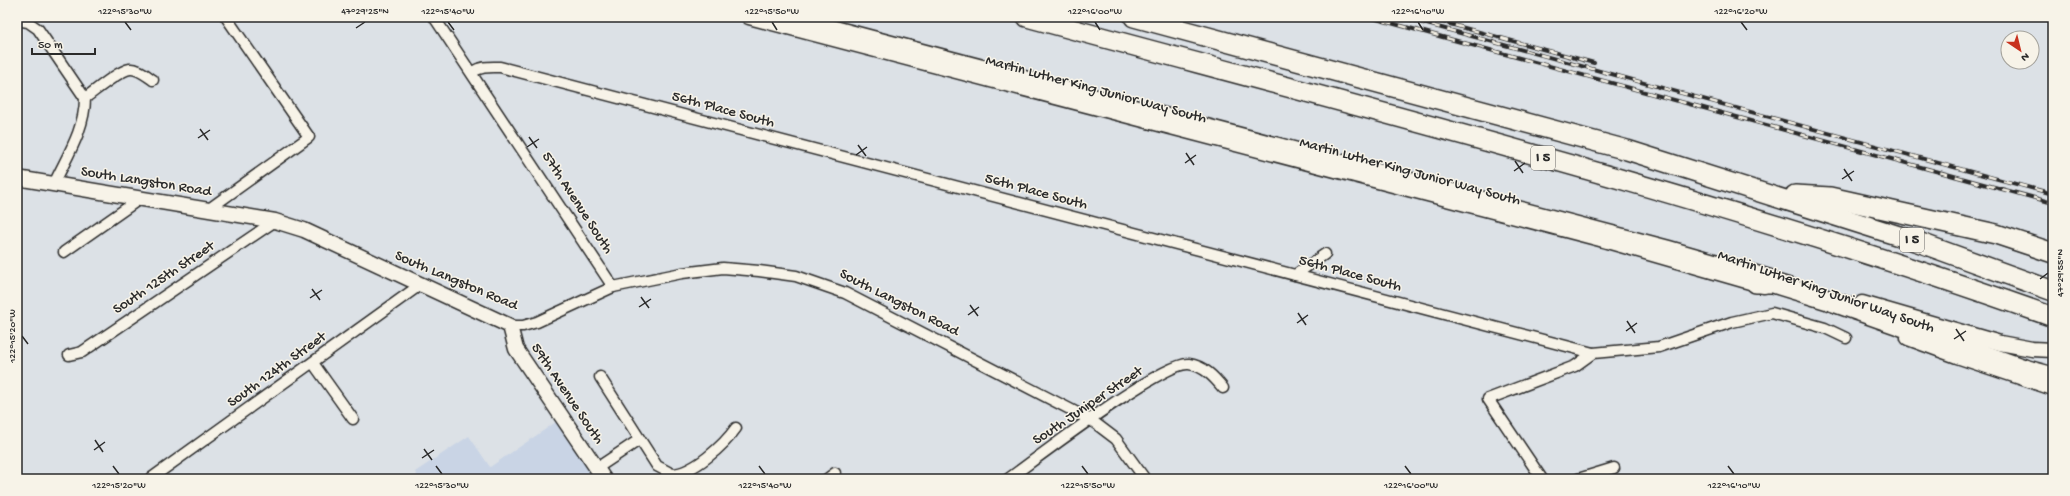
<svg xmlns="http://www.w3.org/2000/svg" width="2070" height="496" font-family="'Gochi Hand',sans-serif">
<rect width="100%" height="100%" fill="#dce1e6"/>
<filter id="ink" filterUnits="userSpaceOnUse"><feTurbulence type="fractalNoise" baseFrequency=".025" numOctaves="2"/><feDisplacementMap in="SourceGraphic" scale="8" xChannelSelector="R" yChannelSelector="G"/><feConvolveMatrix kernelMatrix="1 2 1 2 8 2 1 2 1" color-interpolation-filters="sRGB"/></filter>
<g filter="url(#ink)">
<!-- built -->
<path fill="#c9d4e5" d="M556 422 595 479H419L415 472 469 436 490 467Z"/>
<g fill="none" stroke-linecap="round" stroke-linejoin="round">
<!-- street casing -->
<g stroke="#2b2b2b" stroke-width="13">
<g id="street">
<path d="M434 17 613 287"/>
<path d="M17 20 28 22 38 29 85 98C85 129 67 156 54 184"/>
<path d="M472 72C482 66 489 67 500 67L1593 353"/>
<path d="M85 98C95 91 118 71 130 69 138 68 147 76 153 80"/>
<path d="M209 209 309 137 226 17"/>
<path d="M64 252 141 198"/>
<path d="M1295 275 1325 254"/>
<path d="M510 326H523L537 322 613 287 682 273 723 268 759 271 796 276 845 293 1091 420 1116 439 1145 479"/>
<path d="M69 355 82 352 275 221"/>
<path d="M313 363 353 419"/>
<path d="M600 377 657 466 672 474 671 479"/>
<path d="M597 468 639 440"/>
<path d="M672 474C694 473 724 445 736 428"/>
<path d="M150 479 420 285"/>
<path d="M827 479 835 473"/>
<path d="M1008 479C1036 459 1163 361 1189 364 1204 366 1214 377 1223 388"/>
<path d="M1542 479 1488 399 1575 366 1593 353 1659 347 1732 322 1772 313 1825 328 1846 338"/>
<path d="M1578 479 1614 468"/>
</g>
</g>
<!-- secondary casing -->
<g stroke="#2b2b2b" stroke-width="17">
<g id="secondary">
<path d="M749 17 1600 239 1764 286"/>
<path d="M793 17 1669 248 1770 277"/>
<path d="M17 178 275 221 304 230 510 326 516 349 604 479"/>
<path d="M1862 303 2000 343 2032 349 2053 350"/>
<path d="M1908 338 1957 356 2053 388"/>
</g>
</g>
<!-- highway casing -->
<g stroke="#2b2b2b" stroke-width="22">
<g id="highway">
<path d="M1027 17C1370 110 1717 197 2053 317"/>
<path d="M1134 17 1627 150 1918 242 2053 291"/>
<path d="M1795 195 1830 197 1996 234 2053 253"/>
<path d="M1756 283H1773L1828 300 2024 369 2053 377"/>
</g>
</g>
<!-- street -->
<use href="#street" stroke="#f7f3e8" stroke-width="10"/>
<!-- secondary -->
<use href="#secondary" stroke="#f7f3e8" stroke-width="14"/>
<!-- highway -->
<use href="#highway" stroke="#f7f3e8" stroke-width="19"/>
<!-- rail casing -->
<g stroke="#2b2b2b" stroke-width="4">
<g id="rail">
<path d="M1369 17 2053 203"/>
<path d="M1401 17 2053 194"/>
<path d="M1424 17 1594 63"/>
</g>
</g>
<!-- rail -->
<use href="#rail" stroke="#f7f3e8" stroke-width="2.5" stroke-dasharray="8" stroke-linecap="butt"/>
</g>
</g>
<!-- ticks -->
<path fill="none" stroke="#2b2b2b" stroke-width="1.5" d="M125 22 131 30M448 22 454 30M772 22 777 30M1095 22 1100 30M1418 22 1423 30M1741 22 1747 30M356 28 365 22M200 129 208 140M529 137 537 148M198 138 210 130M858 145 866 156M527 147 539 139M1186 153 1194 165M856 155 867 147M1515 161 1523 173M1185 163 1196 155M1844 169 1852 181M1514 171 1525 163M1842 179 1854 171M2040 279 2048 273M312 289 320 300M641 297 649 308M310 298 322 290M970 305 978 316M639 307 651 299M1298 313 1306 325M968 315 979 307M1627 321 1635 333M1297 323 1308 315M1956 329 1964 341M1626 331 1637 323M22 336 28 344M1954 339 1966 331M95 440 103 452M424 449 432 460M94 450 105 442M422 458 434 450M113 466 119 474M436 466 442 474M759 466 765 474M1082 466 1088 474M1405 466 1411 474M1728 466 1734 474"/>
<g text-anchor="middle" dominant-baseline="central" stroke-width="3" stroke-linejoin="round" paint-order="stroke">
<!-- shield labels -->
<g fill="#f7f3e8" stroke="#686764" stroke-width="1">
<rect x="1531" y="146" width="24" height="24" rx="3"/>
<rect x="1900" y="228" width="24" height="24" rx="3"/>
</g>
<g font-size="14" font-weight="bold" fill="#2b2b2b">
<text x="1543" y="158">I 5</text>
<text x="1912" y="240">I 5</text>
</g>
<!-- street labels -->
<g font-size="15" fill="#2b2b2b" stroke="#f7f3e8">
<text transform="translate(1096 90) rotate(15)">Martin Luther King Junior Way South</text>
<text transform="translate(723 110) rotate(15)">56th Place South</text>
<text transform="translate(1410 172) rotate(15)">Martin Luther King Junior Way South</text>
<text transform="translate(146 182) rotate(9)">South Langston Road</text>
<text transform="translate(1036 192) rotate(15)">56th Place South</text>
<text transform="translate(577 203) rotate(57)">57th Avenue South</text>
<text transform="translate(1350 274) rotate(15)">56th Place South</text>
<text transform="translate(164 278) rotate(-34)">South 125th Street</text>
<text transform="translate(456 281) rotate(23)">South Langston Road</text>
<text transform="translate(1826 292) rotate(19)">Martin Luther King Junior Way South</text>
<text transform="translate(899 303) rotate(27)">South Langston Road</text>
<text transform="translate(277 370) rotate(-36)">South 124th Street</text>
<text transform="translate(567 394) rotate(56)">59th Avenue South</text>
<text transform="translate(1088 406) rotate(-34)">South Juniper Street</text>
</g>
</g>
<!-- margin -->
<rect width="2070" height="496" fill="none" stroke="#f7f3e8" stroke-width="44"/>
<!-- north arrow -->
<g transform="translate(2020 50) rotate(145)"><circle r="19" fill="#f7f3e8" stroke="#a5a39c"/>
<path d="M0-3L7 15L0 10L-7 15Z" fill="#c8321e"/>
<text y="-6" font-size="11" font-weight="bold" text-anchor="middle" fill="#2b2b2b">N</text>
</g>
<!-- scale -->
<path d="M32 48v6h63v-6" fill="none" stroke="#2b2b2b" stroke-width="2"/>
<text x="38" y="48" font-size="12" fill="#2b2b2b" stroke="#f7f3e8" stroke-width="3" paint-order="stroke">50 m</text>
<rect x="22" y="22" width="2026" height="452" fill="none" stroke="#2b2b2b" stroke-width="1.5"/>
<g font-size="10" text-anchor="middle" fill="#2b2b2b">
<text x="125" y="14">122°15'30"W</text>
<text x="365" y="14">47°29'25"N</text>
<text x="448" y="14">122°15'40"W</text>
<text x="772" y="14">122°15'50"W</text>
<text x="1095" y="14">122°16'00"W</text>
<text x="1418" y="14">122°16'10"W</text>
<text x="1741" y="14">122°16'20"W</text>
<text transform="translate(2059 273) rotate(-90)" y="4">47°29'55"N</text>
<text transform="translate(11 336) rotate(-90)" y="4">122°15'20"W</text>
<text x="119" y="488">122°15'20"W</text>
<text x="442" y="488">122°15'30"W</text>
<text x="765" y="488">122°15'40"W</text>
<text x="1088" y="488">122°15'50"W</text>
<text x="1411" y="488">122°16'00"W</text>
<text x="1734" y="488">122°16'10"W</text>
</g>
</svg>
